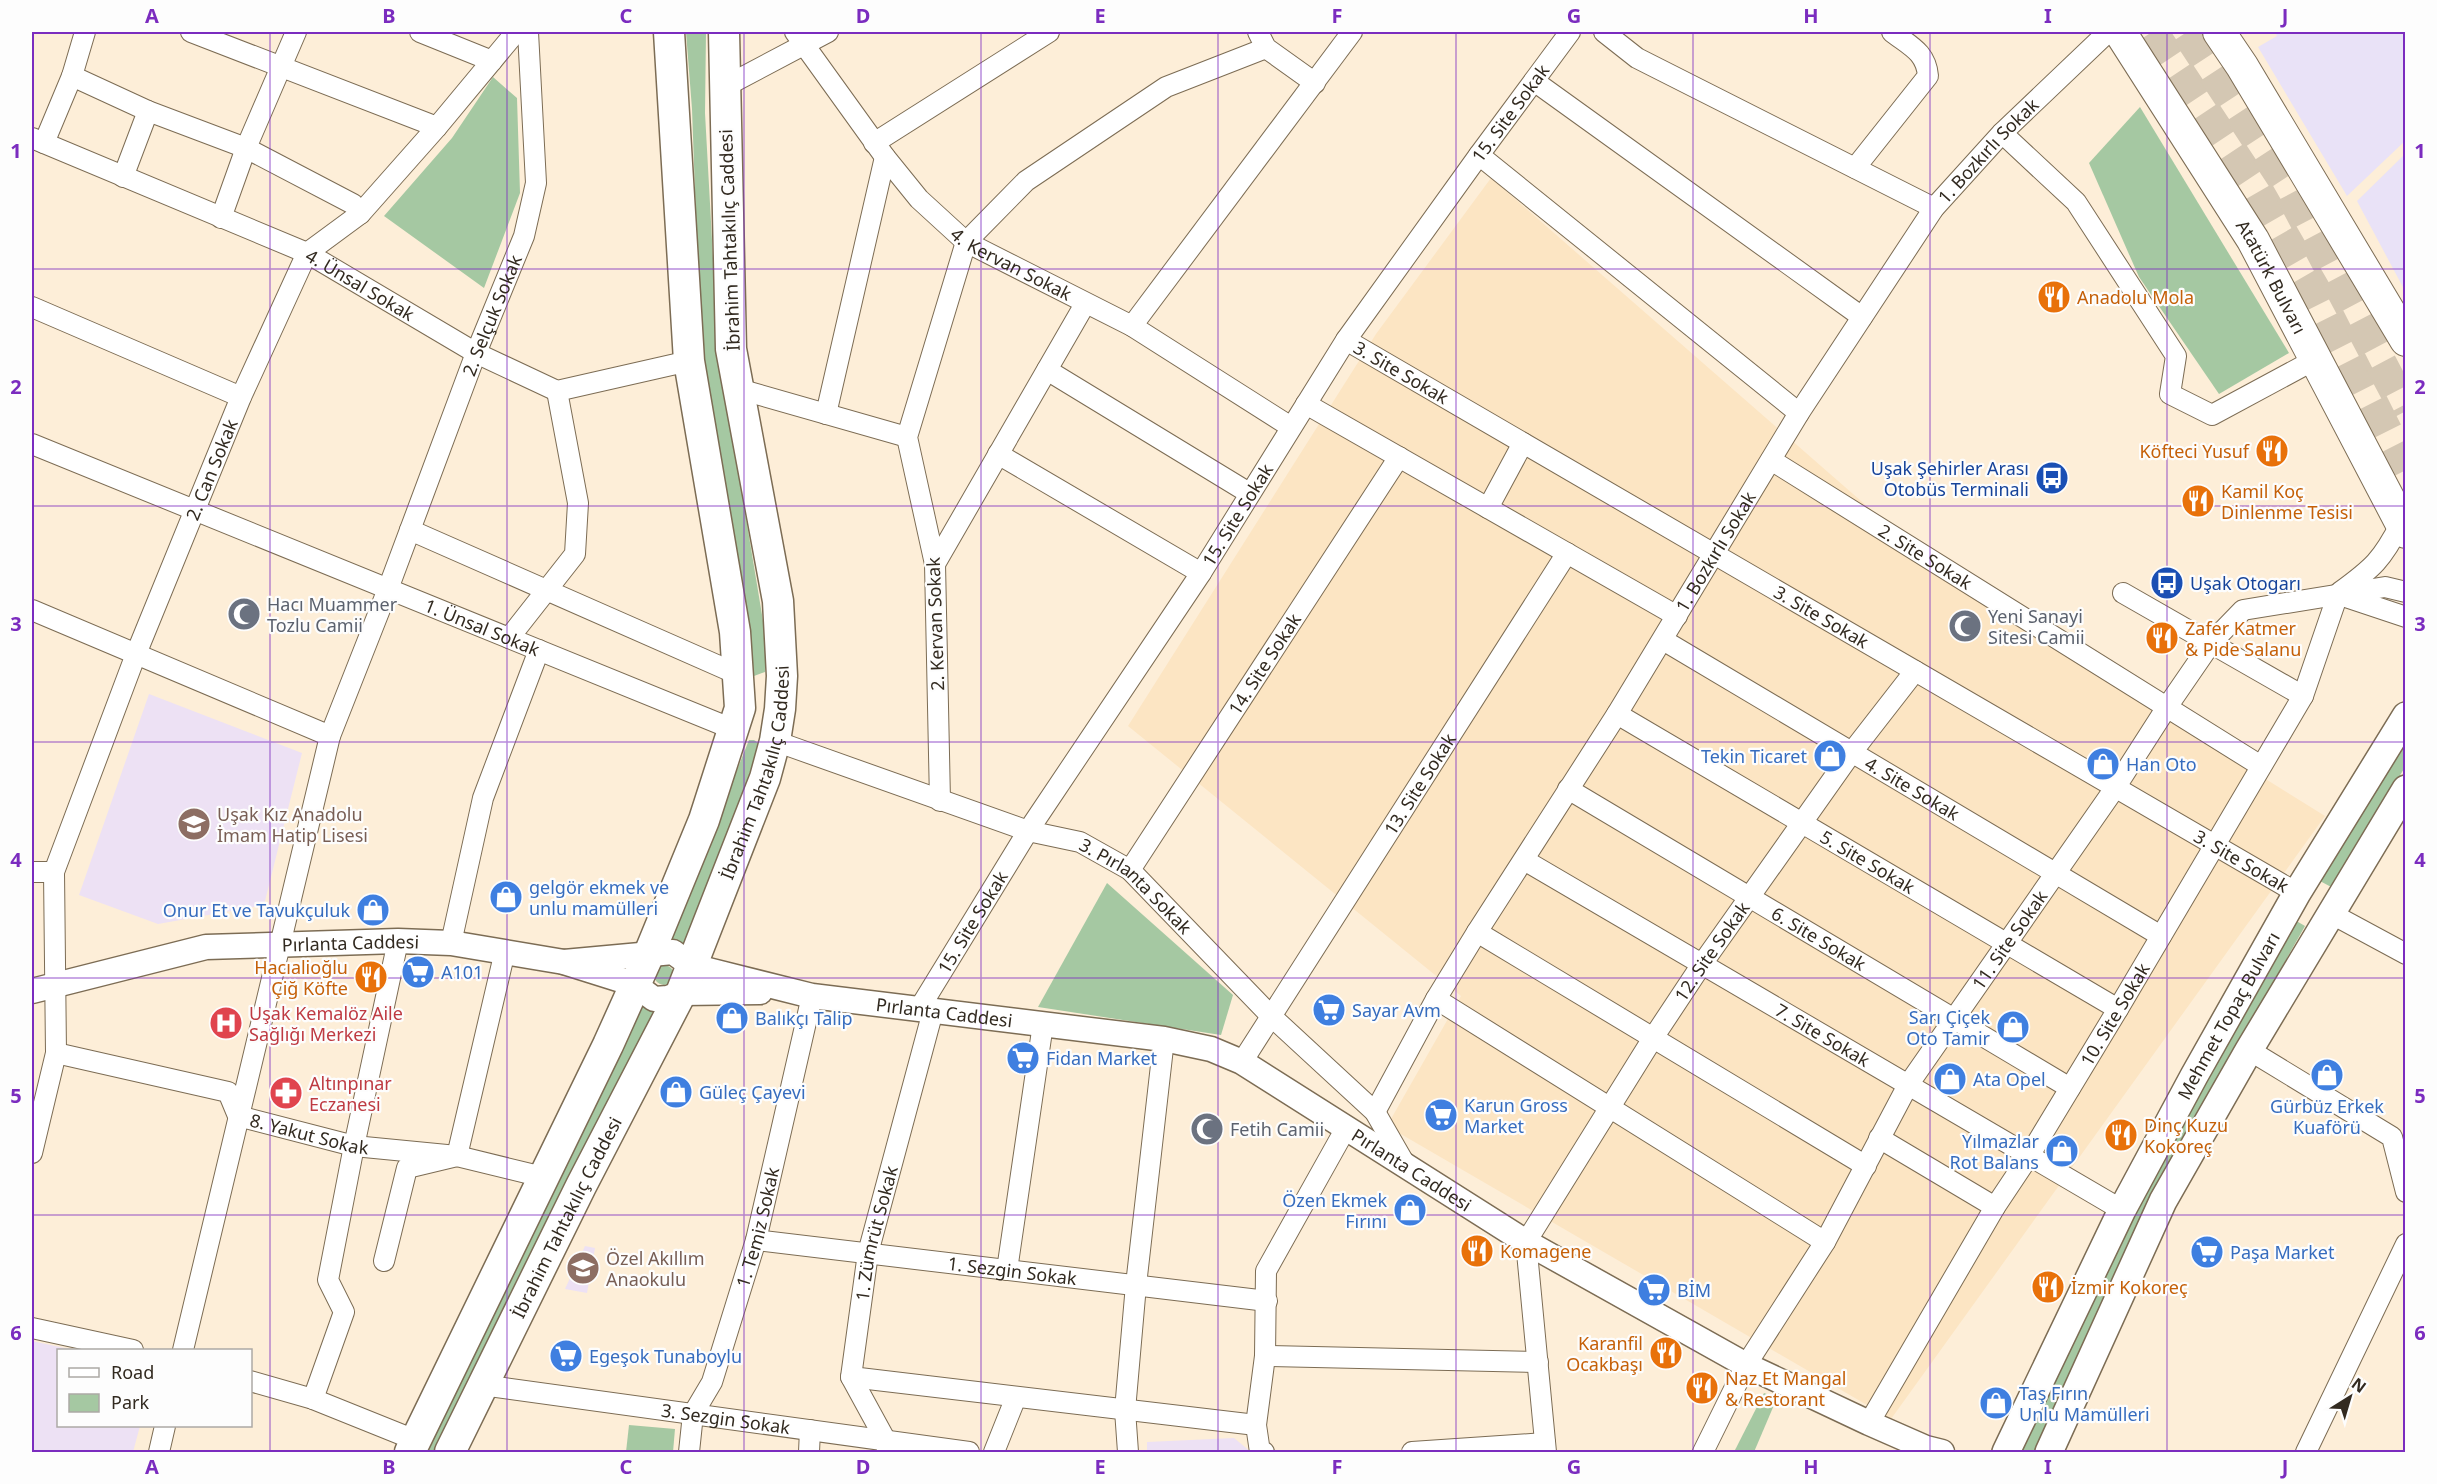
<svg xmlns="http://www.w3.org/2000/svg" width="2437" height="1484" font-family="'Noto Sans',sans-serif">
<rect width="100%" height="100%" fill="#fdeed8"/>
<!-- commercial -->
<g fill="#e9e2f7">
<path d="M2275 32H2405V141L2347 196 2258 47 2277 36Z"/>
<path d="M2405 154V291L2357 201Z"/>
</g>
<!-- built -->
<path fill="#fce5c3" d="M1491 178 1963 590 2325 816 1891 1419 1387 1126 1461 996 1128 726 1376 334Z"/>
<!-- education -->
<g fill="#ede1f4">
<path d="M149 694 302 753 264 905 158 924 79 895Z"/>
<path d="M585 1246 595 1248 587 1293 565 1289Z"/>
<path d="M32 1341 74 1350H58V1426H140L133 1452H32Z"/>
<path d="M1234 1438 1251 1452H1147V1442Z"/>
</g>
<!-- green -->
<g fill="#a5c8a2">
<path d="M686 32H706L705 113 718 349 765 633V672L754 676 747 672 700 330 692 109Z"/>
<path d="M493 77 517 98 520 193 484 288 384 216 452 138Z"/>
<path d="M2140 107 2289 353 2219 394 2139 277 2089 163Z"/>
<path d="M2405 732V767L2333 888 2320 881Z"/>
<path d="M749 740H754L760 744 686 950 668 942Z"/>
<path d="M1107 883 1233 995 1221 1035 1038 1007Z"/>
<path d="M2293 919 2305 926 2180 1148 2036 1452H2016L2147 1186Z"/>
<circle cx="664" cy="975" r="10"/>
<path d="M638 1005 651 1007 658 1013 440 1452H423Z"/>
<path d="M1764 1393 1777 1398 1754 1452H1734Z"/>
<path d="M629 1425 675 1429 673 1452H626Z"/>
</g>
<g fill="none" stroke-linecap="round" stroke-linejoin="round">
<!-- trunk-tunnel -->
<g stroke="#d4c7b3" stroke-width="32" stroke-dasharray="32 16" stroke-linecap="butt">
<path d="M2152 32 2257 190 2317 294 2406 470"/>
<path d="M2187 32 2284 180 2406 411"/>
</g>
<!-- minor casing -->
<g stroke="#7c6c54" stroke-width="22">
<g id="minor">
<path d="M191 32 437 127"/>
<path d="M420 32 492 61"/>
<path id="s1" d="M795 32 885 157 919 199 966 242 1132 326 1291 427"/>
<path d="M1258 32 1266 48 1315 83"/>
<path d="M1604 32 1637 58 1934 208"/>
<path d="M72 76 148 111 246 148 353 204 360 214"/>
<path d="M1534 81 1862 317"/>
<path d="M724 87 828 32"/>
<path d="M2002 133 2076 202 2176 356 2170 394 2212 415 2316 359"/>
<path id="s2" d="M32 138 307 253 476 353 557 391 689 361"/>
<path d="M44 143 72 76 85 32"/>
<path d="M874 143 1049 32"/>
<path d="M1479 155 1799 413"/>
<path d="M1855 168 1928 76C1926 52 1910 46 1892 32"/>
<path d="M123 177 148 111"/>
<path d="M221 218 246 148 296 32"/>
<path d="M32 307 241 397"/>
<path d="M1132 326 1352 32"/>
<path id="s3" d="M1346 340 2297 893"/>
<path d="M1047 370 1249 493"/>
<path d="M739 389 907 437"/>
<path d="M1306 404 1677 616"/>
<path d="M826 414 885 157"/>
<path id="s4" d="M32 444 735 730"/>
<path d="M998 454 1201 573"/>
<path id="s5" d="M1771 460 2261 766"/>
<path d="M1488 508 1523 443"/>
<path d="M410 530 737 674"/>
<path d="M935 564 1085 304"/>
<path d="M2340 592C2373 568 2382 560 2401 523"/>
<path d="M2123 593 2303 696"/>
<path d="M2340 595 2406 617"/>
<path d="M32 610 330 736"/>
<path d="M509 638 575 554 578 503 557 391"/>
<path id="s6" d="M1663 640 2161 936"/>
<path id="s7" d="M1617 714 2118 1009"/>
<path id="s8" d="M775 741 1028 831 1080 842 1130 870 1271 1016 1375 1112 1406 1166"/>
<path id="s9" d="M1568 789 2070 1088"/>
<path d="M940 801 935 564 907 437 966 242 1026 181 1166 87 1266 48"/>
<path id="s10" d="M1524 860 2122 1210"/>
<path id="s11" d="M1130 870 1399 457"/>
<path d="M32 872H54"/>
<path d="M2330 913 2406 954"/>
<path d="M1477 932 1866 1166"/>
<path d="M451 943 483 798 539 650"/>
<path d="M1436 999 1825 1242"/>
<path id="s12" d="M919 1009 1028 831 1201 573 1346 340 1479 155 1570 32"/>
<path d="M2249 1050 2392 1137 2406 1192"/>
<path id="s13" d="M56 1053 228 1092 238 1116 354 1146 457 1156 543 1177"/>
<path id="s14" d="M1242 1062 1567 553"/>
<path id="s15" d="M1375 1112 1436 999 1477 932 1617 714 1799 413 1934 208 2002 133 2108 32"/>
<path d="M1879 1138 1995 1207"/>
<path id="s16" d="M32 1153 56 1053 54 872 136 654 241 397 307 253 360 214 437 127 516 32"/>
<path id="s17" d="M756 1240 1267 1301"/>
<path d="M384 1261 407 1168 457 1156 505 951"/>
<path d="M1007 1270 1043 1024"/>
<path d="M32 1328 133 1350"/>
<path id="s18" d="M183 1350 330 736 388 589 476 353 524 236 536 183 528 32"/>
<path d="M1265 1356 1538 1362"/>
<path d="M851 1377 1256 1425"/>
<path d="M250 1381 313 1399 415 1440"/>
<path id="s19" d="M482 1385 969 1452"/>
<path d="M313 1399 344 1312 328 1280 354 1146 398 941"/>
<path id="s20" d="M1869 1423 1995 1207 2029 1156 2118 1009 2303 696 2338 594"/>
<path id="s21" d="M887 1450 886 1441 851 1377 868 1253 933 1011"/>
<path d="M159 1452 165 1426"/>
<path id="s22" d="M689 1452 693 1414 712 1382 756 1240 812 996"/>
<path d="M809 1452 810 1430"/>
<path d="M994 1452 1016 1397"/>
<path d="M1128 1452 1125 1410 1136 1285 1164 1039"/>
<path d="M1264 1452H1260L1256 1425 1265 1356 1266 1271 1346 1128"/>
<path d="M1412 1452 1545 1443"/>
<path id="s23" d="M1546 1452 1526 1242 1653 1038 1702 964 1852 752 1915 671"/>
<path id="s24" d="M1703 1452 1746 1365 1825 1242 1908 1085 2115 788 2167 707 2211 643 2243 610 2385 587 2406 592"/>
<path d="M2306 1452 2406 1244"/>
</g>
</g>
<!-- tertiary casing -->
<g stroke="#7c6c54" stroke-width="27">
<g id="tertiary">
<path id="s25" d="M564 962 673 952 692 966 812 996 1164 1039 1211 1049 1242 1062 1526 1242 1746 1365 1869 1423 1926 1448 1942 1452"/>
<path id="s26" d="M32 991 206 947 398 941 451 943 564 962 634 984 654 999 668 998 681 993 760 992"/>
</g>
</g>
<!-- secondary casing -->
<g stroke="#7c6c54" stroke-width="30">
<g id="secondary">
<path id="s27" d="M2006 1452 2122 1210 2194 1076 2297 893 2406 716"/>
<path d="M2049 1452 2163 1201 2249 1050 2406 789"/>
</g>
</g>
<!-- primary casing -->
<g stroke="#7c6c54" stroke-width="33">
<g id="primary">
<path d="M410 1452 608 1045 649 954 704 820 740 708 735 632 689 361 669 32"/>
<path id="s28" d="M450 1452 581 1186 681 993 765 778 775 741 780 709 782 676 778 601 731 349 724 32"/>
</g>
</g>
<!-- trunk casing -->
<g stroke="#7c6c54" stroke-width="34">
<g id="trunk">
<path id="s29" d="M2120 32 2253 240 2406 532"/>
<path d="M2219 32 2242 66 2406 340"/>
</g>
</g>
<!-- minor -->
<use href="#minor" stroke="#fff" stroke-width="20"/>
<!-- tertiary -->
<use href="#tertiary" stroke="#fff" stroke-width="24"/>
<!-- secondary -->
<use href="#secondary" stroke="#fff" stroke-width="27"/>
<!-- primary -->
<use href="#primary" stroke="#fff" stroke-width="30"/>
<!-- trunk -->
<use href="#trunk" stroke="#fff" stroke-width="32"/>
</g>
<!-- grid -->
<path fill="none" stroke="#7b2cbf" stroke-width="1.5" stroke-opacity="0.55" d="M270 32V1452M507 32V1452M744 32V1452M981 32V1452M1218 32V1452M1456 32V1452M1693 32V1452M1930 32V1452M2167 32V1452M32 269H2406M32 506H2406M32 742H2406M32 978H2406M32 1215H2406"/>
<!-- icons -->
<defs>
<g id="restaurant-disc" transform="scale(1.725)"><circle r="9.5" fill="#e8710a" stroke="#fdfdfd"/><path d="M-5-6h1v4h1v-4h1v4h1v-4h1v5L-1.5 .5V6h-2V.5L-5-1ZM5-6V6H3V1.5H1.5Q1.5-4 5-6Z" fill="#fff"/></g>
<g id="bus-disc" transform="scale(1.725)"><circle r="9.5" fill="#1a4fb4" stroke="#fdfdfd"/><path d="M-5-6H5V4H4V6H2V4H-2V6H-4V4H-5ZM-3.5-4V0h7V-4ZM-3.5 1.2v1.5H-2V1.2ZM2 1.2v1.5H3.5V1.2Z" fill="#fff"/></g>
<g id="mosque-disc" transform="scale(1.725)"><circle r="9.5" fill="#6b7280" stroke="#fdfdfd"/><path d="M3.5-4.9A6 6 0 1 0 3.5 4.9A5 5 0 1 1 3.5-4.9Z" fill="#fff"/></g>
<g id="shop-disc" transform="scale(1.725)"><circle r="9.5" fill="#3f7fe0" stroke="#fdfdfd"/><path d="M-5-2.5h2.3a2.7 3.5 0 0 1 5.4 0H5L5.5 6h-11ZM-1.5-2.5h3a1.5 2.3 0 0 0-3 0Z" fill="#fff"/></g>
<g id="school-disc" transform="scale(1.725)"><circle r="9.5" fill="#8d6e63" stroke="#fdfdfd"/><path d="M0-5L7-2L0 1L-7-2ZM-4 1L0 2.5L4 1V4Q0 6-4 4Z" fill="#fff"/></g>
<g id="supermarket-disc" transform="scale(1.725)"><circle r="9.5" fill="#3f7fe0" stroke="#fdfdfd"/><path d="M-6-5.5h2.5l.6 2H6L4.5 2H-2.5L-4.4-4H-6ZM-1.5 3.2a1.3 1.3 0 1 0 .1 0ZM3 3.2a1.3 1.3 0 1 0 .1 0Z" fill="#fff"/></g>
<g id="hospital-disc" transform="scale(1.725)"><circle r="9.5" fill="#e0444e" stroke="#fdfdfd"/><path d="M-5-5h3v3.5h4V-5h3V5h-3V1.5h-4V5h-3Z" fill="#fff"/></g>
<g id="pharmacy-disc" transform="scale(1.725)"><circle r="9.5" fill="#e0444e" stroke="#fdfdfd"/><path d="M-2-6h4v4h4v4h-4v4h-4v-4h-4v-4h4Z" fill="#fff"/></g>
</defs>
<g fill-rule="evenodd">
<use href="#restaurant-disc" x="2054" y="297"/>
<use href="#restaurant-disc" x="2272" y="451"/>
<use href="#bus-disc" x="2052" y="478"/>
<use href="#restaurant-disc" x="2198" y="501"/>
<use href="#bus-disc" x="2167" y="583"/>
<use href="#mosque-disc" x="244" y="614"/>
<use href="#mosque-disc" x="1965" y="626"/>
<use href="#restaurant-disc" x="2162" y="638"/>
<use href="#shop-disc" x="1830" y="756"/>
<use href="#shop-disc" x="2103" y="764"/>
<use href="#school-disc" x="194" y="824"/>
<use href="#shop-disc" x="506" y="897"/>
<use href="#shop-disc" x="373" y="910"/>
<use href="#supermarket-disc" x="418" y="972"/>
<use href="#restaurant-disc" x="371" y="977"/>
<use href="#supermarket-disc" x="1329" y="1010"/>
<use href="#shop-disc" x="732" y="1018"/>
<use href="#hospital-disc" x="226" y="1023"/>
<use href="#shop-disc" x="2013" y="1027"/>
<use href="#supermarket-disc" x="1023" y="1058"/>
<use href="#shop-disc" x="2327" y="1075"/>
<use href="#shop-disc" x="1950" y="1079"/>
<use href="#shop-disc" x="676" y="1092"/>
<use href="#pharmacy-disc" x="286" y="1093"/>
<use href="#supermarket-disc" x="1441" y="1115"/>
<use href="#mosque-disc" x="1207" y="1129"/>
<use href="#restaurant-disc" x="2121" y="1135"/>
<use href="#shop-disc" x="2062" y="1151"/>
<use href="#shop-disc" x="1410" y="1210"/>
<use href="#restaurant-disc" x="1477" y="1251"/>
<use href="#supermarket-disc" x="2207" y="1252"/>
<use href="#school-disc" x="583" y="1268"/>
<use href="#restaurant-disc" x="2048" y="1287"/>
<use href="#supermarket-disc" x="1654" y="1290"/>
<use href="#restaurant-disc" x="1666" y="1353"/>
<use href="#supermarket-disc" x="566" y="1356"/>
<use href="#restaurant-disc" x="1702" y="1388"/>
<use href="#shop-disc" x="1996" y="1403"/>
</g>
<g text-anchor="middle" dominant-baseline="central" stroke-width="4.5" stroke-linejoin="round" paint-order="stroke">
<!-- street labels -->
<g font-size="18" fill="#322a20" stroke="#fdfdfd">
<text stroke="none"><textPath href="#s12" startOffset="1074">15. Site Sokak</textPath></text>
<text stroke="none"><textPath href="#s15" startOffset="1142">1. Bozkırlı Sokak</textPath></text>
<text transform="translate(729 240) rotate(-92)">İbrahim Tahtakılıç Caddesi</text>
<text stroke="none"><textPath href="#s1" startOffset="322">4. Kervan Sokak</textPath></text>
<text stroke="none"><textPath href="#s29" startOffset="288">Atatürk Bulvarı</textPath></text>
<text stroke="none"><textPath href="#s2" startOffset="360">4. Ünsal Sokak</textPath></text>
<text stroke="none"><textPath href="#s18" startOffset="1082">2. Selçuk Sokak</textPath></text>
<text stroke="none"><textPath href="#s3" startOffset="64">3. Site Sokak</textPath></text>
<text stroke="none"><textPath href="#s16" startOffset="716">2. Can Sokak</textPath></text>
<text stroke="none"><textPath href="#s12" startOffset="588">15. Site Sokak</textPath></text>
<text stroke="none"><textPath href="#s15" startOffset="656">1. Bozkırlı Sokak</textPath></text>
<text stroke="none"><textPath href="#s5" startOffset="182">2. Site Sokak</textPath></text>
<text stroke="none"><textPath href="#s3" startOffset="550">3. Site Sokak</textPath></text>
<text transform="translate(935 624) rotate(-92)">2. Kervan Sokak</text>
<text stroke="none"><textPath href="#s4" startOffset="486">1. Ünsal Sokak</textPath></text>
<text stroke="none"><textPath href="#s11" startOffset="246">14. Site Sokak</textPath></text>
<text stroke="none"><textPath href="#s28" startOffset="748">İbrahim Tahtakılıç Caddesi</textPath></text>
<text stroke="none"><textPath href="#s14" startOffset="330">13. Site Sokak</textPath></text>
<text stroke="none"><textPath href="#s6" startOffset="290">4. Site Sokak</textPath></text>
<text stroke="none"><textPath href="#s7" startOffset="291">5. Site Sokak</textPath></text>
<text stroke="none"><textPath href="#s3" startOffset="1036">3. Site Sokak</textPath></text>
<text stroke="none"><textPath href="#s8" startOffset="393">3. Pırlanta Sokak</textPath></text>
<text stroke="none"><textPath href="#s12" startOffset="102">15. Site Sokak</textPath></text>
<text stroke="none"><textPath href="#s9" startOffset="292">6. Site Sokak</textPath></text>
<text stroke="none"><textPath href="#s24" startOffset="598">11. Site Sokak</textPath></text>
<text stroke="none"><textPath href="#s26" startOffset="324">Pırlanta Caddesi</textPath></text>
<text stroke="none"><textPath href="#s23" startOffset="556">12. Site Sokak</textPath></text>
<text stroke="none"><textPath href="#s25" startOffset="390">Pırlanta Caddesi</textPath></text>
<text stroke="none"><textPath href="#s20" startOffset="477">10. Site Sokak</textPath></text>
<text stroke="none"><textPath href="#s27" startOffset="490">Mehmet Topaç Bulvarı</textPath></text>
<text stroke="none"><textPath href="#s10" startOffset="346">7. Site Sokak</textPath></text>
<text stroke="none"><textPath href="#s13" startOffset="276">8. Yakut Sokak</textPath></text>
<text stroke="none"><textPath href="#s25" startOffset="894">Pırlanta Caddesi</textPath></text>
<text stroke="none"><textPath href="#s28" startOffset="262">İbrahim Tahtakılıç Caddesi</textPath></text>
<text stroke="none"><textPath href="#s22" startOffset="237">1. Temiz Sokak</textPath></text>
<text stroke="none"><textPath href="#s21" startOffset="228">1. Zümrüt Sokak</textPath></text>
<text stroke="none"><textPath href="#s17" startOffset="258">1. Sezgin Sokak</textPath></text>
<text stroke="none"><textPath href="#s19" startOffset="246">3. Sezgin Sokak</textPath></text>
</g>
<!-- food labels -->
<g font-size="18" fill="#c56008" stroke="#fdfdfd" text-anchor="start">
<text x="2077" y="297">Anadolu Mola</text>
<text x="2249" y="451" text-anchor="end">Köfteci Yusuf</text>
<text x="2221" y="491">Kamil Koç<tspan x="2221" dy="21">Dinlenme Tesisi</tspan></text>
<text x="2185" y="628">Zafer Katmer<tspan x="2185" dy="21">&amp; Pide Salanu</tspan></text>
<text x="348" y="967" text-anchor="end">Hacıalioğlu<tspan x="348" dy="21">Çiğ Köfte</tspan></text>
<text x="2144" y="1125">Dinç Kuzu<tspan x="2144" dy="21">Kokoreç</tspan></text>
<text x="1500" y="1251">Komagene</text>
<text x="2071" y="1287">İzmir Kokoreç</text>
<text x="1643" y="1343" text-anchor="end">Karanfil<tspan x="1643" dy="21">Ocakbaşı</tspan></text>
<text x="1725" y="1378">Naz Et Mangal<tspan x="1725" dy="21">&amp; Restorant</tspan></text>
</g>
<!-- transit labels -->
<g font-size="18" fill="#164399" stroke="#fdfdfd" text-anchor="end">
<text x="2029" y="468">Uşak Şehirler Arası<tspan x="2029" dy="21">Otobüs Terminali</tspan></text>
<text x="2190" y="583" text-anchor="start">Uşak Otogarı</text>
</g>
<!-- worship labels -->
<g font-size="18" fill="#5b616d" stroke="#fdfdfd" text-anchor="start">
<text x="267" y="604">Hacı Muammer<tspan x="267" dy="21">Tozlu Camii</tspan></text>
<text x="1988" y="616">Yeni Sanayi<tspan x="1988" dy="21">Sitesi Camii</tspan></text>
<text x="1230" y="1129">Fetih Camii</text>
</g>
<!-- shop labels -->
<g font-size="18" fill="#366cbe" stroke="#fdfdfd" text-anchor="start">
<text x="1807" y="756" text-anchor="end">Tekin Ticaret</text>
<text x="2126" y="764">Han Oto</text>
<text x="529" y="887">gelgör ekmek ve<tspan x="529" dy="21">unlu mamülleri</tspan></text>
<text x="350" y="910" text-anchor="end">Onur Et ve Tavukçuluk</text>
<text x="441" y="972">A101</text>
<text x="1352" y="1010">Sayar Avm</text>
<text x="1990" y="1017" text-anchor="end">Sarı Çiçek<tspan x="1990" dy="21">Oto Tamir</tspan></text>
<text x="755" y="1018">Balıkçı Talip</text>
<text x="1046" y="1058">Fidan Market</text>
<text x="1973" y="1079">Ata Opel</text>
<text x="699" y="1092">Güleç Çayevi</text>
<text x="1464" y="1105">Karun Gross<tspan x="1464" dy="21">Market</tspan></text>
<text x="2327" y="1106" text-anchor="middle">Gürbüz Erkek<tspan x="2327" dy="21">Kuaförü</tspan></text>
<text x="2039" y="1141" text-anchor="end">Yılmazlar<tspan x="2039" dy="21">Rot Balans</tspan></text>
<text x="1387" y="1200" text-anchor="end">Özen Ekmek<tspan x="1387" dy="21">Fırını</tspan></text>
<text x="2230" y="1252">Paşa Market</text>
<text x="1677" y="1290">BİM</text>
<text x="589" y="1356">Egeşok Tunaboylu</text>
<text x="2019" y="1393">Taş Fırın<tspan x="2019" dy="21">Unlu Mamülleri</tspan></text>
</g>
<!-- education labels -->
<g font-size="18" fill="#785e54" stroke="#fdfdfd" text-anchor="start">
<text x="217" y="814">Uşak Kız Anadolu<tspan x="217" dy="21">İmam Hatip Lisesi</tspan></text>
<text x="606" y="1258">Özel Akıllım<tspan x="606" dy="21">Anaokulu</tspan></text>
</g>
<!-- health labels -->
<g font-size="18" fill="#be3a42" stroke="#fdfdfd" text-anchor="start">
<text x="249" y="1013">Uşak Kemalöz Aile<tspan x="249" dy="21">Sağlığı Merkezi</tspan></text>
<text x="309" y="1083">Altınpınar<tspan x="309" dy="21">Eczanesi</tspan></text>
</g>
</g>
<!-- border -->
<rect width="2437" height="1484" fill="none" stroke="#fdfdfd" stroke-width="66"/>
<!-- legend -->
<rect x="57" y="1349" width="195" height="78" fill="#fdfdfd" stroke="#aca9a5" stroke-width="1.5"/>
<rect x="69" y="1368" width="30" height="9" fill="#ffffff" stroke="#aca9a5" stroke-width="1.5"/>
<text x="111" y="1379" font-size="18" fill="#322a20">Road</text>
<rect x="69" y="1394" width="30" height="18" fill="#a5c8a2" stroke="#aca9a5" stroke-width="1.5"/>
<text x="111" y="1409" font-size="18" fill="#322a20">Park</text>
<!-- north arrow -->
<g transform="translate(2350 1397) rotate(37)" stroke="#fdfdfd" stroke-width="4.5" paint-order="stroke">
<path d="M0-4.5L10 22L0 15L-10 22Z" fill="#322a20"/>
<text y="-9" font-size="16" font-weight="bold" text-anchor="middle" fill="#322a20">N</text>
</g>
<rect x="33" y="33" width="2371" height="1418" fill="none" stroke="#7b2cbf" stroke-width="2"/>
<g font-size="20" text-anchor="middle" font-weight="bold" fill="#7b2cbf">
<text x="152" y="23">A</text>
<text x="389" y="23">B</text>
<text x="626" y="23">C</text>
<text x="863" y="23">D</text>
<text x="1100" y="23">E</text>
<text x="1337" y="23">F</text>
<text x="1574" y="23">G</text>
<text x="1811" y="23">H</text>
<text x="2048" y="23">I</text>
<text x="2285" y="23">J</text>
<text x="16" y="158">1</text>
<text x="2420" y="158">1</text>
<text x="16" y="394">2</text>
<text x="2420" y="394">2</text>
<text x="16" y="631">3</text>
<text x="2420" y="631">3</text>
<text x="16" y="867">4</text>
<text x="2420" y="867">4</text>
<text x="16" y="1103">5</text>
<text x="2420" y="1103">5</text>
<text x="16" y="1340">6</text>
<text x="2420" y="1340">6</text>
<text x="152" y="1474">A</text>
<text x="389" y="1474">B</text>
<text x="626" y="1474">C</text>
<text x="863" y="1474">D</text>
<text x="1100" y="1474">E</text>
<text x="1337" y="1474">F</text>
<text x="1574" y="1474">G</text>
<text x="1811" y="1474">H</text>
<text x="2048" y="1474">I</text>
<text x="2285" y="1474">J</text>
</g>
</svg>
